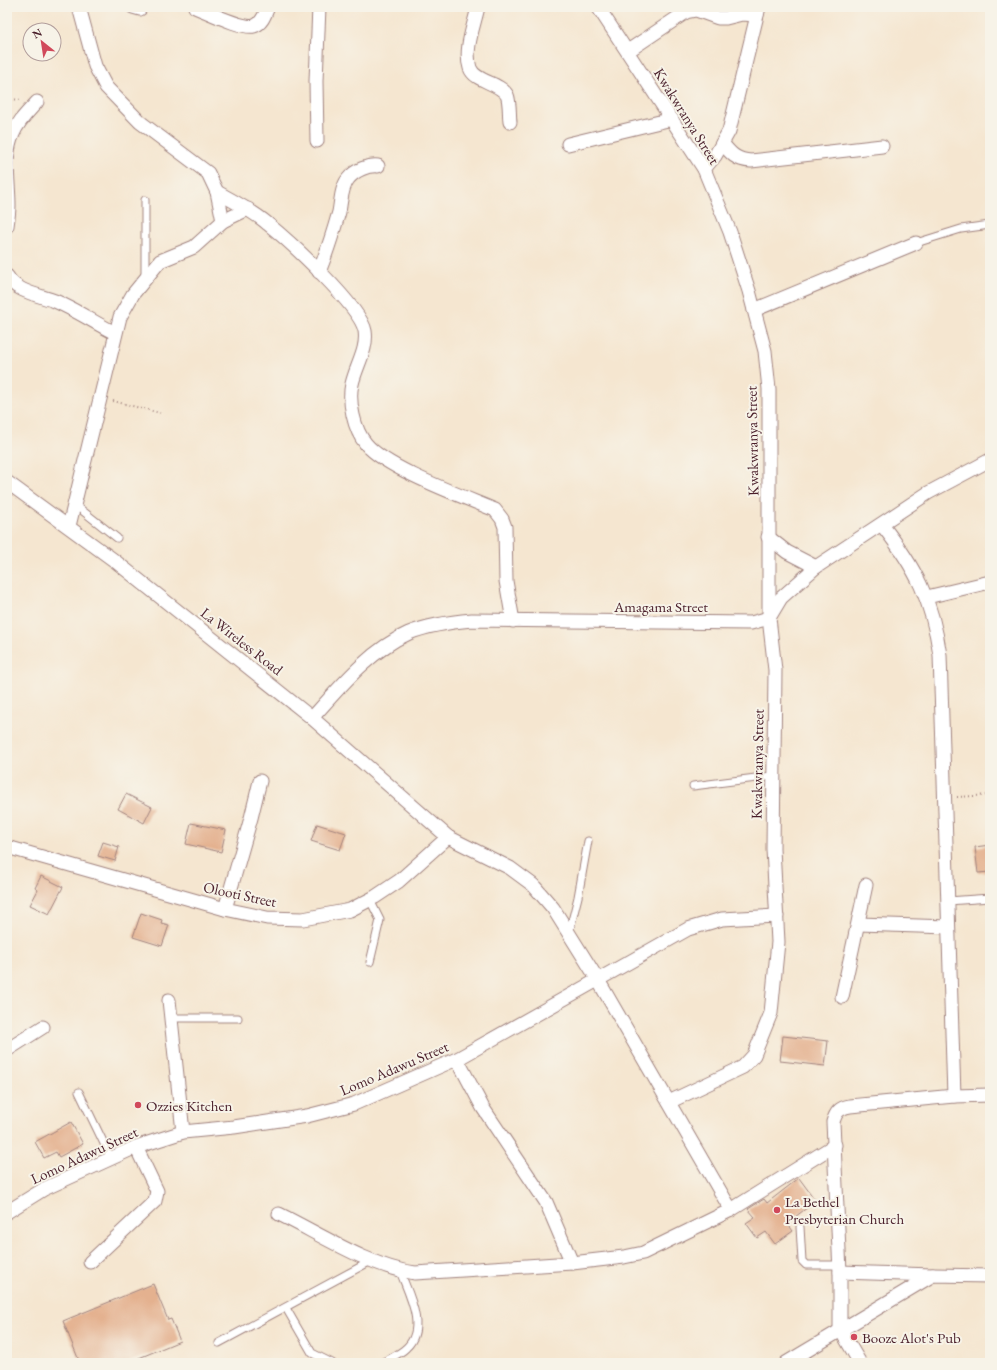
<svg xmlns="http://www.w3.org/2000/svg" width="997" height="1370" font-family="'EB Garamond',serif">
<rect width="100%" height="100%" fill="#f7f3e8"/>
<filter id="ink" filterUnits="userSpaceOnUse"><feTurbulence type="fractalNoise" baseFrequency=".025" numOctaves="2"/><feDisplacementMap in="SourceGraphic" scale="8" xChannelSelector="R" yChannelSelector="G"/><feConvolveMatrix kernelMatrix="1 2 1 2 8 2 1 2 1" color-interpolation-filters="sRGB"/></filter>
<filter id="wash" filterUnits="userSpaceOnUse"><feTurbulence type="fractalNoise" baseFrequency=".012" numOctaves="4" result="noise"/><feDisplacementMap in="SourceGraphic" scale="16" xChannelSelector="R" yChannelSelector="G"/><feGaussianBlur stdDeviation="0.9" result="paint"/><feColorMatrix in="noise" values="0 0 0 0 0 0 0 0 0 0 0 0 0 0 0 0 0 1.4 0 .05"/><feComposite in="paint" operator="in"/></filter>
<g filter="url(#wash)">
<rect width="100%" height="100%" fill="#f5e6d0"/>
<g id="blocks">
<!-- building -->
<g fill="#e4b18f">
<path d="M126 794 152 807 144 823 118 809Z"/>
<path d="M191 823 226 830 221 852 186 844Z"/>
<path d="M317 824 346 833 340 850 311 841Z"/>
<path d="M103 842 119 847 115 861 98 856Z"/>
<path d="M990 845V872L978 873 975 847Z"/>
<path d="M41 876 63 887 49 914 30 905 38 890 35 888Z"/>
<path d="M141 913 162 920 161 923 169 925 162 946 133 937Z"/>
<path d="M783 1036 828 1041 825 1066 780 1061Z"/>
<path d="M71 1122 83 1144 59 1157 56 1152 44 1158 35 1142Z"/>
<path d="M799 1178 816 1201 787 1223 793 1231 775 1244 766 1232 757 1238 746 1223 755 1217 748 1209 764 1199 767 1203Z"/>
<path d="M153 1284 168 1320 171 1319 180 1341 127 1363H80L63 1321Z"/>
</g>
</g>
</g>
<g filter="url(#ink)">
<use href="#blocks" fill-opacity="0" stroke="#a0827e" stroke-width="1"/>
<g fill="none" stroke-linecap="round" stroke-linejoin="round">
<!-- service casing -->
<g stroke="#a0827e" stroke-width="9">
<g id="service">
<path d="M145 200V277"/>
<path d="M916 243 961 229 990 225"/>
<path d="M74 504 117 538"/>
<path d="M693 786 772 776"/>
<path d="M948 901 990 898"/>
<path d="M569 933 578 897 588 841"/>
<path d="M370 962 380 920 370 900"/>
<path d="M171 1018H238"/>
<path d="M79 1092 111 1158"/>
<path d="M800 1227 802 1261 806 1265H840"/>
<path d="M286 1308 312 1353 332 1363"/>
<path d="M219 1343 371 1261"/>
<path d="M382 1363C390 1358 400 1354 406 1348 428 1328 408 1293 400 1271"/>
</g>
</g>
<!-- minor casing -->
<g stroke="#a0827e" stroke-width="15">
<g id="minor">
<path d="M79 7 95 66 106 87 140 122 208 173 217 192 223 221"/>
<path d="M133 7 140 9"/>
<path d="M195 7C208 12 242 29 254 26 262 24 265 14 268 7"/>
<path d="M478 7C474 26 464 49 470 68 475 82 499 82 507 95 510 102 509 114 510 122"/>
<path d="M598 7 704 169 730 232 749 291 765 351 769 389V618L775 670 773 849 778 942 771 1013 754 1055 743 1067 669 1102"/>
<path d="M628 51 686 12 696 10 718 18H726L742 14 757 15"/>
<path d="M317 141 316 81 319 7"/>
<path d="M722 143C731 154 736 160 751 161L882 146"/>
<path d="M568 144 672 119"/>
<path d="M704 169 715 156 729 131 759 7"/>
<path d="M217 192C235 202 253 211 268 224 289 241 361 307 365 331 368 349 356 366 352 384 348 401 354 430 366 444 387 469 462 496 495 510L502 519 505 527 506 581 513 621"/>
<path d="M7 226C8 219 9 212 9 205 9 182 3 155 13 134 18 121 28 112 37 102"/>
<path d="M319 272C327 252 333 233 339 212 341 202 341 188 348 179 355 170 368 165 378 166"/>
<path d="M7 276C16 292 39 295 55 301 76 310 95 323 115 333"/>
<path d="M754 310 916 243"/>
<path d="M7 482 115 561 312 718 448 837 510 868 533 885 553 908 598 980 731 1210"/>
<path d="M882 525C916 568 932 600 940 655L954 1096"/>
<path d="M69 526 120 317 133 294 160 261 194 247 223 221 248 209"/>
<path d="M768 537 787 552 816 567"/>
<path d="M927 597 990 582"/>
<path d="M312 718C340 687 370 650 409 633 429 625 450 622 472 620L751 623 769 618 781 598 816 567 928 493 990 460"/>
<path d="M7 847 225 909 267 918 303 919 350 910 375 897 399 881 448 837"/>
<path d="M225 909 251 818 260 781"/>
<path d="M859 924 948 927"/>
<path d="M842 997 866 885"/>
<path d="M169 1000 183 1132"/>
<path d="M7 1050 43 1027"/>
<path d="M457 1059 483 1108 546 1202 572 1263"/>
<path d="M7 1212 44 1189 136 1147 183 1132 234 1127 307 1116 354 1104 459 1058 688 929 722 919 777 916"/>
<path d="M279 1214C320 1234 370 1267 415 1273L572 1263 624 1257 643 1253 731 1210 835 1145"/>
<path d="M90 1262 155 1201 157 1191 136 1147"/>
<path d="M840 1272 933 1275"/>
<path d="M786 1363 933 1275 990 1276"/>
<path d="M860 1363 840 1329V1272L833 1122C836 1112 839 1108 850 1106L954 1096 990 1095"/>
</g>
</g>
<!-- path -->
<g stroke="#a0827e" stroke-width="2" stroke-dasharray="1 3" stroke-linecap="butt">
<path d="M7 99 22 100"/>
<path d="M113 401 160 413"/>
<path d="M957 797 990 795"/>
</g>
<!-- service -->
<use href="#service" stroke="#fff" stroke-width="7"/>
<!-- minor -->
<use href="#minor" stroke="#fff" stroke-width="13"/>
</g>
</g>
<!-- markers -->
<g fill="#d1495b" stroke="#f7f3e8" stroke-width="1.5">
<circle cx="138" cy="1105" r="4"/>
<circle cx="777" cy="1210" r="4"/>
<circle cx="854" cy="1337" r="4"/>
</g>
<g text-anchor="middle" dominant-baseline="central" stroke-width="4" stroke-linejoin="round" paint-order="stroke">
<!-- street labels -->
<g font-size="15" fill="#4a1f2b" stroke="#f7f3e8">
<text transform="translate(687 116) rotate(58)">Kwakwranya Street</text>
<text transform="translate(752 441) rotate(-91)">Kwakwranya Street</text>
<text x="661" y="606">Amagama Street</text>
<text transform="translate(242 641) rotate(38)">La Wireless Road</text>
<text transform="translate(757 764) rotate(-89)">Kwakwranya Street</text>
<text transform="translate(240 894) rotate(12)">Olooti Street</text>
<text transform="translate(394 1068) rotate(-23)">Lomo Adawu Street</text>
<text transform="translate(84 1155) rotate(-25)">Lomo Adawu Street</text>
</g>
<!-- poi labels -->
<g font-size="15" fill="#4a1f2b" stroke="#f7f3e8" text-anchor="start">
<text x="146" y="1105">Ozzies Kitchen</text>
<text x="785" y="1201">La Bethel<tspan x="785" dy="17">Presbyterian Church</tspan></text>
<text x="862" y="1337">Booze Alot's Pub</text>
</g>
</g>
<!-- margin -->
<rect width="997" height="1370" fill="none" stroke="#f7f3e8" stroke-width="24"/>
<!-- north arrow -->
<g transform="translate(42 42) rotate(330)"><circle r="19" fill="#f7f3e8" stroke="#b29e9c"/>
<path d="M0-3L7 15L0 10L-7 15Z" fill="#d1495b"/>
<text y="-6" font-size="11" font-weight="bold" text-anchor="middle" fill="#4a1f2b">N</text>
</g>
</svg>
